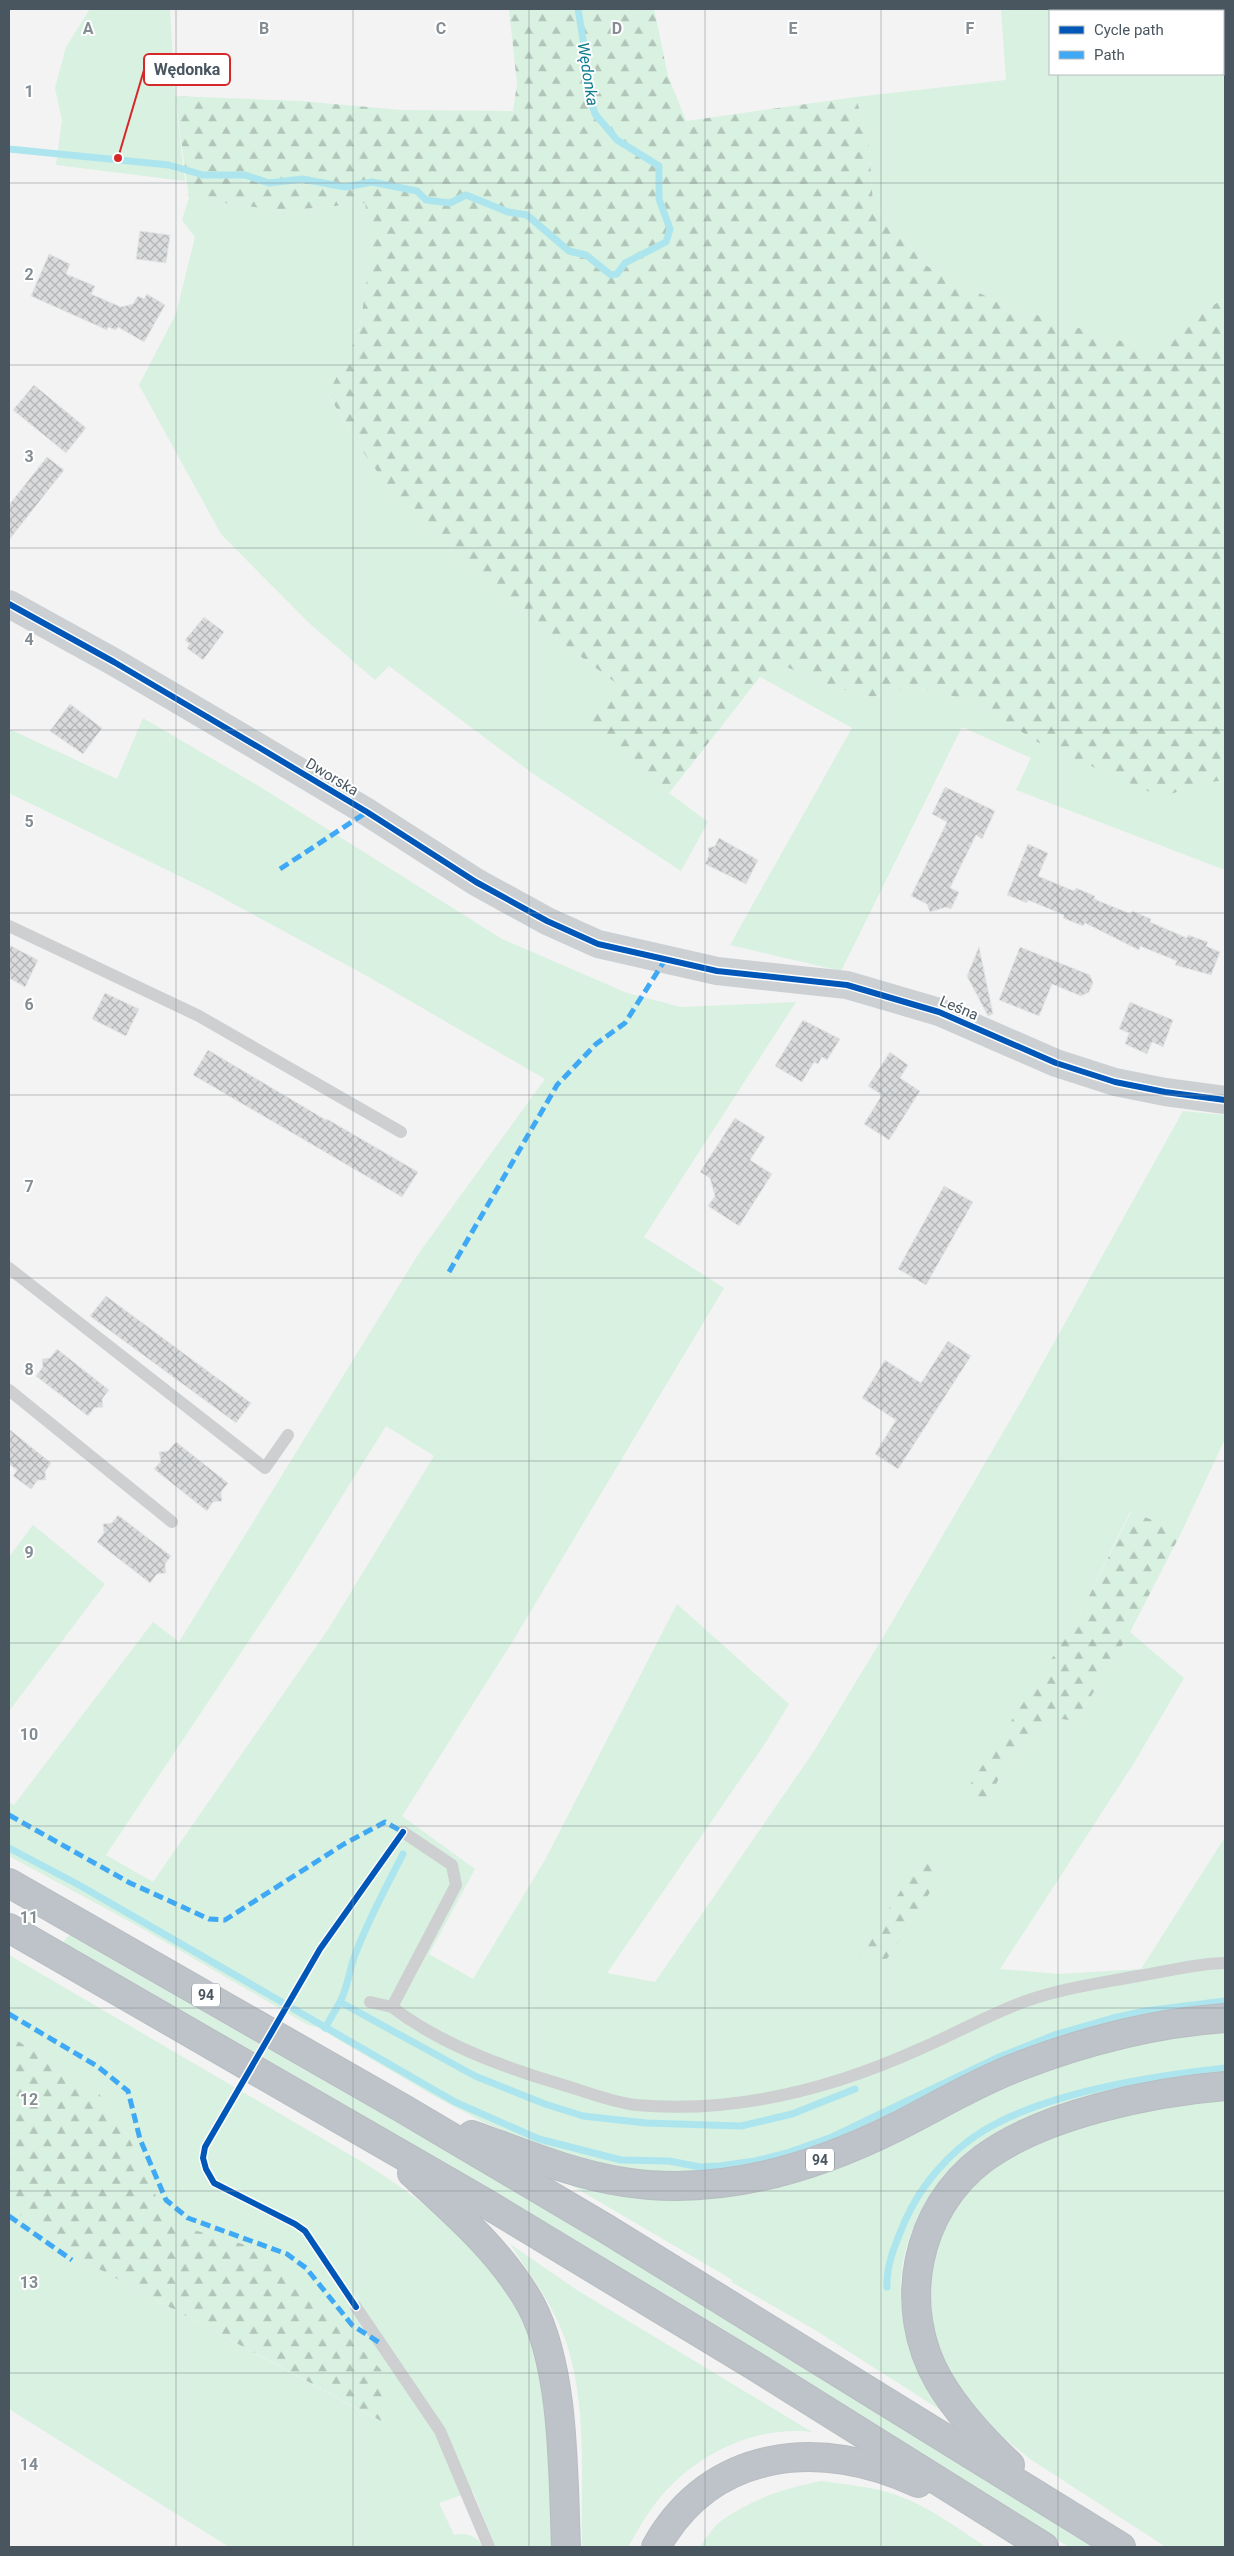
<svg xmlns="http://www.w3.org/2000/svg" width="1234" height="2556" font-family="Roboto,sans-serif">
<defs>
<pattern id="forest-firs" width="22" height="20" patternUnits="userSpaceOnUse" patternTransform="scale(1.25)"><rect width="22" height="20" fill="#d8f1e0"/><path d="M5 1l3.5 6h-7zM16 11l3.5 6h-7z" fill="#b1c6b9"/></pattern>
<pattern id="building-cross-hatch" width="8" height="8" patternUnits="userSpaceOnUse" patternTransform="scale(1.25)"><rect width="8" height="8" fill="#d9dadb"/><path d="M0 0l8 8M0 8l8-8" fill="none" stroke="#b2b4b5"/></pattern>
</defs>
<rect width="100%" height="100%" fill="#f3f3f3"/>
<!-- green -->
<g fill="#d8f1e0" fill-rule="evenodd">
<path d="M90 9H170L175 96 185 181 56 165 62 120 55 88 66 47Z"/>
<path d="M1001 9H1225V298L1210 307 1160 354 1001 304 927 266 873 204 869 145 856 97 1006 80ZM1050 11H1223V74H1050Z"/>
<path d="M189 198 282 211 365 203 372 244 359 333 328 395 358 445 407 513 505 600 616 683 669 793 708 822 681 871 532 773 389 666 375 680 309 623 221 534 139 385 176 314 195 237 182 220Z"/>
<path d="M782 665 833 687 872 697 914 686 975 702 1039 743 1205 783 1225 780V870L1016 790 1031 758 962 727 841 971 730 945 852 728 760 677Z"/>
<path d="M143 718 262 788 502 939 627 993 681 1007 796 1002 644 1237 724 1288 511 1644 402 1816 475 1869 429 1954 473 1979 545 1860 677 1604 789 1704 766 1742 607 1973 655 1982 814 1751 885 1634 1022 1400 1183 1111 1225 1115V1439L1182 1531 1130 1512 984 1809 1003 1770 1054 1718 1076 1721 1130 1632 1184 1678 1134 1763 1000 1969 1059 1974 1141 1969 1225 1837V2005L1139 2016 1089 2028 1061 2037 820 2148 751 2167 681 2173 625 2169 580 2159 530 2142 485 2123 434 2096 317 2027 308 2025 136 1925 9 1856V1802L14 1805 153 1622 179 1642 419 1253 545 1079 367 976 208 890 9 793V729L117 779ZM386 1426 434 1456 329 1628 153 1882 106 1855 294 1573Z"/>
<path d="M33 1525 105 1584 9 1711V1557Z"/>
<path d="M71 1933 583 2229 1095 2547H1069L718 2326 483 2186 63 1942Z"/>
<path d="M9 1955 369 2166C453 2220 524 2282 544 2385 547 2402 547 2421 548 2438 550 2474 553 2511 555 2547H495L473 2491 439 2503 454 2535C466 2532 477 2536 483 2547H229L9 2409V2207L84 2261 380 2421 246 2245 187 2228 161 2207 130 2140 98 2092 9 2036Z"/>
<path d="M1225 2031V2074L1015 2123C935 2162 885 2242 905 2332 908 2347 914 2365 922 2379 928 2389 937 2400 942 2411L815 2330 733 2283 731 2279 564 2181 668 2195 970 2102 1030 2075 1097 2052 1183 2034Z"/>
<path d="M1225 2096V2547H1166L1030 2459 998 2433 954 2384 930 2332 926 2282 946 2216 994 2163 1090 2120Z"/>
<path d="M510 2244 577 2290 812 2432C751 2425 688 2458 652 2508 643 2520 636 2534 628 2547H582C581 2478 588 2402 564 2336 551 2302 530 2274 510 2244Z"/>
<path d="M821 2481C849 2485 878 2487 904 2498 934 2510 960 2530 986 2547H699C706 2539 713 2527 721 2521 751 2499 786 2488 821 2481Z"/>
</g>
<!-- forest -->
<g fill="url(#forest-firs)">
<path d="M509 9H654L668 76 686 121 856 97 869 145 873 204 927 266 1001 304 1160 353 1210 307 1225 298V780L1205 783 1161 797 1039 743 975 702 914 686 872 697 833 687 782 665 760 677 669 793 588 721 616 683 505 600 407 513 358 445 328 394 359 333 372 244 365 203 282 211 189 198 175 96 300 101 401 110 513 111 517 84Z"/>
<path d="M1131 1512 1182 1531 1130 1632 1076 1721 1054 1718 1003 1770 984 1809 962 1797 1078 1618Z"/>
<path d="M921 1859 943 1872 883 1965 860 1954Z"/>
<path d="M10 2036 98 2092 130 2140 161 2207 187 2228 246 2245 275 2257 383 2372 381 2421 84 2261 9 2207Z"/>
</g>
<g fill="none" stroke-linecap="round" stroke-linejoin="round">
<!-- stream -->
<g stroke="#ade5ef" stroke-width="7">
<path d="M9 149 169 165 203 175H245L269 183 302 179 345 187 372 182 417 191 426 200 450 203 466 195 508 212 527 215 569 251 586 255 611 275 617 274 625 263 666 242 670 229 659 199V166L617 140 595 114 588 90 586 58 578 9"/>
<path d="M9 1848 79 1885 455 2102 539 2139 621 2160 669 2161 700 2167 719 2166 755 2161 787 2153 832 2137 999 2057 1057 2034 1113 2018 1145 2011 1225 2001"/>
<path d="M340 2002C348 1987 349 1970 355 1955 368 1920 386 1887 403 1854"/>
<path d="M325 2028 340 2002 475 2076 545 2104 583 2116 646 2123 741 2126 792 2114 855 2089"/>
<path d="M887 2287C886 2265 896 2242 905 2221 920 2186 950 2151 983 2131 1047 2092 1151 2076 1225 2068"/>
</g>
</g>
<!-- building -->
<g fill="url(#building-cross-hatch)" stroke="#e4e5e6">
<path d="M140 231 170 235 166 263 136 259Z"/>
<path d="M49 254 70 264 66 274 95 286 91 294 121 307 133 304 138 296 144 299 147 294 165 305 144 342 118 327 116 330 108 327 107 330 31 296Z"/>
<path d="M34 385 86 428 66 453 13 410Z"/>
<path d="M47 457 64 470 9 540V505Z"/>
<path d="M204 617 224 632 203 660 187 648 190 644 185 640Z"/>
<path d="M70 704 102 728 83 754 50 731Z"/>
<path d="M945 787 995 811 982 839 976 835 950 888 959 892 951 909 946 907 930 912 927 904 911 896 947 822 932 814Z"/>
<path d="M719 838 758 860 746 884 705 864 709 855 708 848 715 846Z"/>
<path d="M1028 844 1048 853 1038 876 1074 891 1076 888 1095 896 1094 899 1131 914 1132 911 1151 919 1150 922 1187 938 1188 935 1208 942 1206 946 1220 952 1211 975 1175 965 1177 961 1140 946 1139 950 1085 923 1083 926 1063 918 1064 915 1028 900 1027 903 1007 895Z"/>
<path d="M9 945 38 960 25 987 9 978Z"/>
<path d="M979 947 993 1014 988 1016 967 976Z"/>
<path d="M1020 947 1090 975 1093 983 1089 992 1081 996 1052 984 1039 1016 999 1000Z"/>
<path d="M105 993 139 1009 126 1036 92 1019Z"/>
<path d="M1130 1002 1173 1020 1163 1047 1152 1042 1147 1054 1125 1044 1129 1033 1119 1029Z"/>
<path d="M803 1020 840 1039 827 1060 822 1057 818 1064 814 1062 802 1082 775 1066Z"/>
<path d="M208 1050 326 1120 327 1119 418 1172 402 1197 193 1075Z"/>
<path d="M890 1052 908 1065 900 1078 920 1091 889 1140 864 1124 882 1095 868 1086Z"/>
<path d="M735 1118 765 1137 750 1160 772 1174 739 1226 708 1206 715 1196 710 1178 700 1172Z"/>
<path d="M944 1186 973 1202 926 1285 898 1269Z"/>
<path d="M106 1296 251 1403 236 1423 90 1316Z"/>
<path d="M948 1341 971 1356 898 1469 875 1454 896 1420 862 1398 885 1360 921 1383Z"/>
<path d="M57 1349 109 1390 102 1399 103 1407 94 1408 88 1416 36 1376 43 1367 42 1359 50 1358Z"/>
<path d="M9 1429 51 1463 45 1472 46 1480H38L31 1489 13 1476 17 1470 9 1464Z"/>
<path d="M176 1442 228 1483 221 1492 222 1501 213 1502 207 1511 154 1469 161 1461 159 1452 168 1451Z"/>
<path d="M118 1515 171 1556 165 1564 166 1573 157 1574 150 1583 97 1542 104 1533 103 1524 112 1523Z"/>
</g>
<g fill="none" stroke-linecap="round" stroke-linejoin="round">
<!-- highway casing -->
<g stroke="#b8bdc2" stroke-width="30">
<g id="highway">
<path d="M9 1883 402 2108 605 2228 1121 2547"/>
<path d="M9 1928 487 2204 753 2365 1044 2547"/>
<path d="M472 2135C522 2153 572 2174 624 2182 719 2197 812 2169 896 2127 936 2107 975 2083 1017 2067 1084 2041 1154 2023 1225 2018"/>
<path d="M412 2173C455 2212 502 2253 531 2305 565 2369 563 2475 566 2547"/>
<path d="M1010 2465C983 2440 958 2413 939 2381 896 2307 915 2209 984 2158 1044 2114 1152 2092 1225 2086"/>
<path d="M656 2547C712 2447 822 2438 918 2483"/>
</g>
</g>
<!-- lane -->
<g stroke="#cdcfd1" stroke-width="12">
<path d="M9 926 199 1016 401 1132"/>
<path d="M9 1268 265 1468 288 1435"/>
<path d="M9 1390 172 1522"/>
<path d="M403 1832 452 1865 456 1885 392 2007C440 2044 502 2067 560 2084 584 2091 611 2102 636 2105 736 2114 832 2089 922 2048 957 2033 990 2014 1026 2001 1062 1988 1101 1983 1138 1976 1166 1972 1197 1963 1225 1963"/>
<path d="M370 2002 392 2007"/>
<path d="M356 2307 440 2431 489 2547"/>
</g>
<!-- secondary -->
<path stroke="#cdd0d3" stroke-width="28" d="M9 604 114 662 260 748 367 812 476 882 547 921 598 944 717 971 847 985 939 1012 1056 1063 1115 1082 1165 1092 1225 1100"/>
<!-- highway -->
<use href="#highway" stroke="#bdc3c8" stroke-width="28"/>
<!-- quiet -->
<g stroke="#3fa9f5" stroke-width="5" stroke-dasharray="10 5" stroke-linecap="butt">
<path d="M280 869 367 812"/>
<path d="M449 1272 557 1085 596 1044 625 1023 665 960"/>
<path d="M9 1815 130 1883 209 1919 225 1920 344 1844 385 1822 403 1832 402 1834"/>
<path d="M9 2014 97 2066 128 2091 140 2139 166 2200 188 2218 287 2254 306 2268 352 2325 380 2343"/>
<path d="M9 2216 72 2260"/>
</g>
<!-- cycleway casing -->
<g stroke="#fff" stroke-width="9">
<g id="cycleway">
<path d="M9 604 114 662 260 748 367 812 476 882 547 921 598 944 717 971 847 985 939 1012 1056 1063 1115 1082 1165 1092 1225 1100"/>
<path d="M356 2307 305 2231 295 2224 214 2183 206 2169 203 2158 205 2147 320 1949 403 1832"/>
</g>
</g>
<!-- cycleway -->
<use href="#cycleway" stroke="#0057b8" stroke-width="6"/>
</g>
<!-- grid -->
<path fill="none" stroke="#848d93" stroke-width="1" stroke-opacity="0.55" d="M176 9V2547M353 9V2547M529 9V2547M705 9V2547M881 9V2547M1058 9V11M1058 74V2547M9 183H1225M9 365H1225M9 548H1225M9 730H1225M9 913H1225M9 1095H1225M9 1278H1225M9 1461H1225M9 1643H1225M9 1826H1225M9 2008H1225M9 2191H1225M9 2373H1225"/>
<g text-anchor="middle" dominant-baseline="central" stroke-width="4" stroke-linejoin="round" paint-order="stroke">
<!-- shield labels -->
<g fill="#fff" stroke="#808990" stroke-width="1">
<rect x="192" y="1983.5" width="28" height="23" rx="4"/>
<rect x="806" y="2148.5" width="28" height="23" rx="4"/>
</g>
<g font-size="14" font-weight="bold" fill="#495660">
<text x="206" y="1995">94</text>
<text x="820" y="2160">94</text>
</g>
<!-- street labels -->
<g font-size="15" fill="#495660" stroke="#fff">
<text transform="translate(332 777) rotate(31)">Dworska</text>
<text transform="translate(959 1008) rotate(23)">Leśna</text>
</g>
<!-- water labels -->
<g font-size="16" font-style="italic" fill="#0d7c90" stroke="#fff">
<text transform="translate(588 74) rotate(81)">Wędonka</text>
</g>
</g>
<g font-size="16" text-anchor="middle" font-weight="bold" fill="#848d93" stroke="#fff" stroke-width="4" stroke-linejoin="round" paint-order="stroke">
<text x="88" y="34">A</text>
<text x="264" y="34">B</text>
<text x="441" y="34">C</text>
<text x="617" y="34">D</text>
<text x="793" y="34">E</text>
<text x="970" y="34">F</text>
<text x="29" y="97">1</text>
<text x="29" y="280">2</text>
<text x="29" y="462">3</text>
<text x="29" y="645">4</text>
<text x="29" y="827">5</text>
<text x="29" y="1010">6</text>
<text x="29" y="1192">7</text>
<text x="29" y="1375">8</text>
<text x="29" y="1558">9</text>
<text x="29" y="1740">10</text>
<text x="29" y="1923">11</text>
<text x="29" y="2105">12</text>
<text x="29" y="2288">13</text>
<text x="29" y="2470">14</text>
</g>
<!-- callouts -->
<path fill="none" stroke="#d62828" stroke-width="2" d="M118 158L144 70"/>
<circle fill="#d62828" stroke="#fff" stroke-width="2" cx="118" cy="158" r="5"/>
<rect fill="#fff" stroke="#d62828" stroke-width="2" x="144" y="54" width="86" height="31" rx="5"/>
<g font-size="16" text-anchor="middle" font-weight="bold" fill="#495660">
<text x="187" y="75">Wędonka</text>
</g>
<!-- border -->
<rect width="1234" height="2556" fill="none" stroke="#495660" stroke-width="20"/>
<!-- legend -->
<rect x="1049" y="10" width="175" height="65" fill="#ffffff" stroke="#b6bbbf"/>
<rect x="1059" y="26" width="25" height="8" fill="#0057b8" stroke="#b6bbbf"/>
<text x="1094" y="35" font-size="15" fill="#495660">Cycle path</text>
<rect x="1059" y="51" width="25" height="8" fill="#3fa9f5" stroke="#b6bbbf"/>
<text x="1094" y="60" font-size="15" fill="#495660">Path</text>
</svg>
